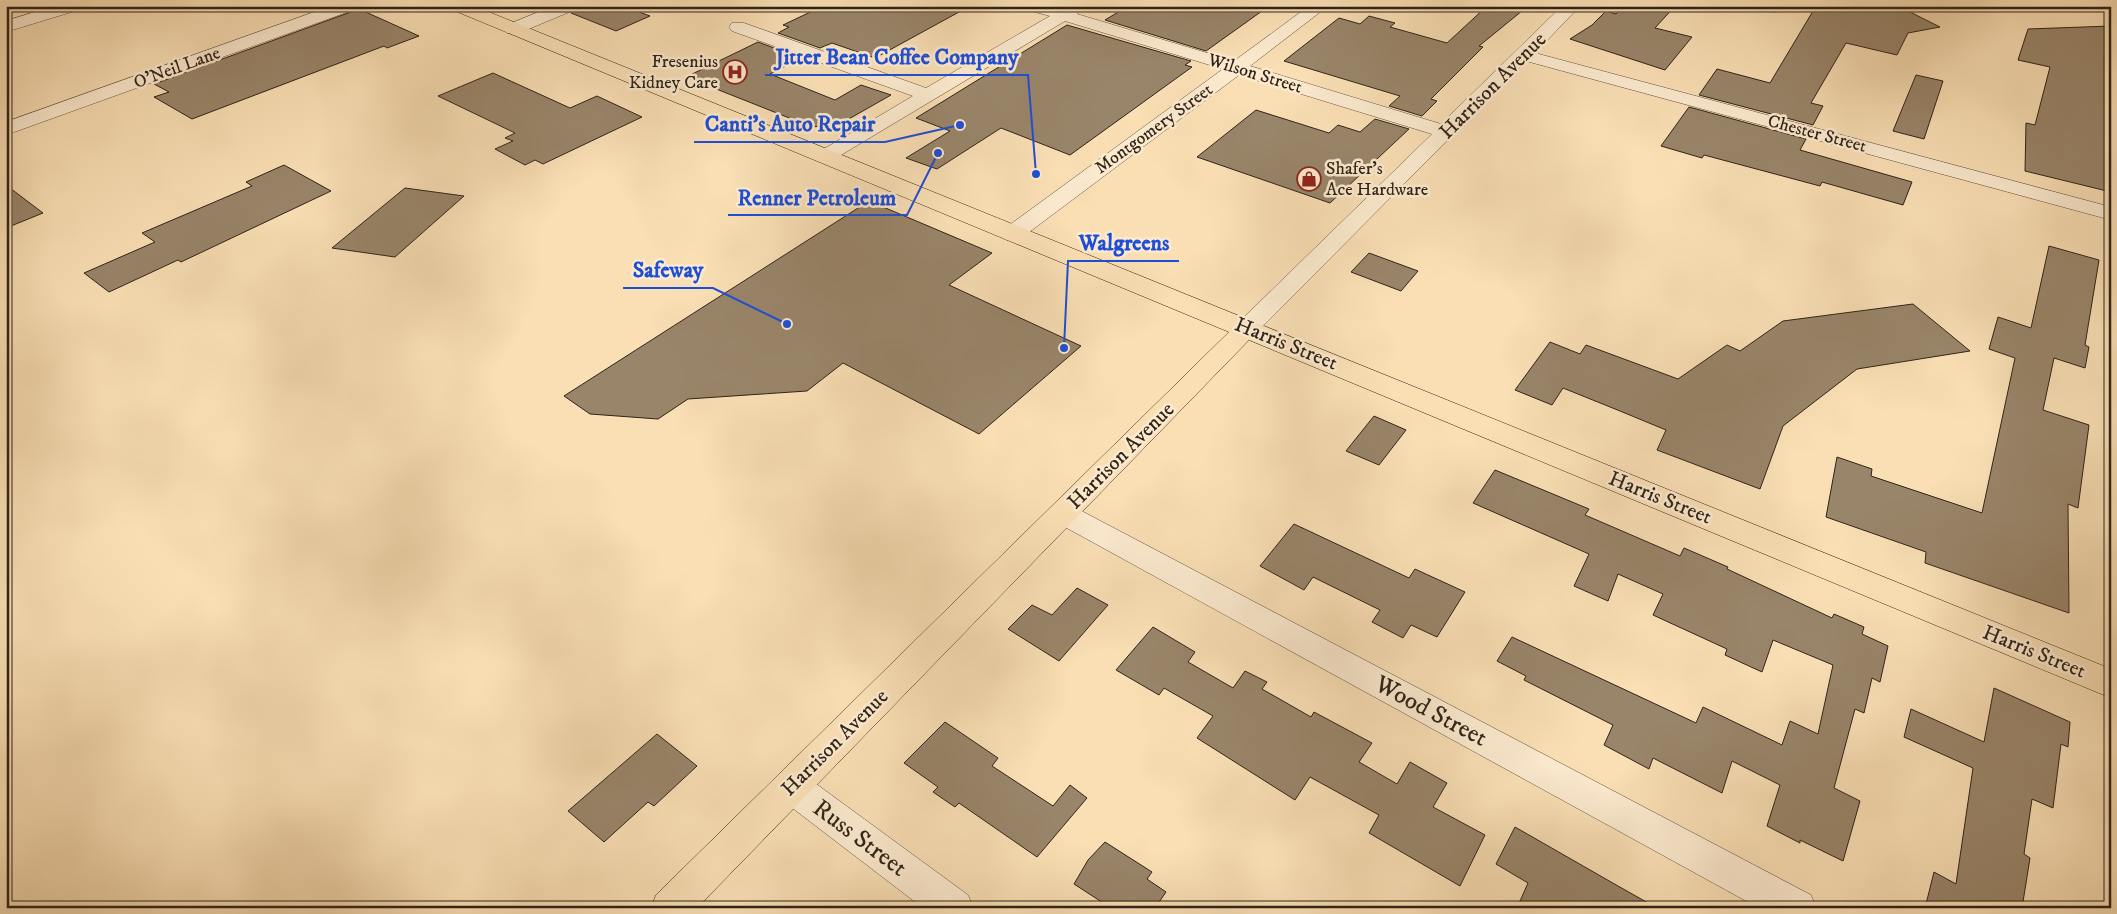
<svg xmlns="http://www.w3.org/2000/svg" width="2117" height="914" font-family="'IM FELL DW Pica',serif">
<rect width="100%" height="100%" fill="#fadfb5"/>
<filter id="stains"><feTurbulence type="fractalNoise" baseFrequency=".004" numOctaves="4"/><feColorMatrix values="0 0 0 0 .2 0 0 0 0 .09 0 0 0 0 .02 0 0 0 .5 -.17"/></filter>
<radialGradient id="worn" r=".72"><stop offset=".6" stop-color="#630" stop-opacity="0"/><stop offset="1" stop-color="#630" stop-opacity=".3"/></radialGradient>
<!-- building -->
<g fill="#99856a" stroke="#2f2318">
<path d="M578 6H623L650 16 616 31 571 13Z"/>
<path d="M823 6H970L875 58 832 43 820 48 778 33 789 27 783 25Z"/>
<path d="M1128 6H1269L1206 51 1105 20Z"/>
<path d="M1487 6H1528L1479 46 1483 47 1431 99 1437 101 1422 116 1389 106 1400 96 1284 61 1339 18 1360 24 1369 16 1395 23 1390 27 1447 43Z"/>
<path d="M1624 6H1675L1655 28 1692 37 1665 70 1570 39 1592 25 1606 11 1616 14Z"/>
<path d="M1816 6H1898L1940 27 1908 33 1897 55 1846 43 1811 103 1823 106 1813 125 1699 95 1717 69 1770 83Z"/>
<path d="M359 9 419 36 387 48 384 46 192 119 154 97 169 92 154 84Z"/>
<path d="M1067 25 1191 61 1185 65 1192 67 1070 155 1001 128 937 169 906 158 950 131 916 118Z"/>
<path d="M2111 26V192L2025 171 2026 123 2035 125 2050 67 2018 60 2028 29Z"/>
<path d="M758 42 801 58 770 74 835 100 861 85 891 95 840 124 812 127 686 77Z"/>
<path d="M493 73 570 108 597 96 642 117 543 164 535 160 525 165 495 149 513 141 505 138 515 133 438 96Z"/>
<path d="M1916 75 1943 81 1924 139 1893 131Z"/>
<path d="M1689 107 1806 139 1800 150 1912 182 1903 205 1822 182 1820 186 1704 155 1702 158 1661 146Z"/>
<path d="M1256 110 1329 133 1338 125 1360 132 1375 119 1409 129 1330 203 1197 157Z"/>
<path d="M284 165 331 191 181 262 178 260 109 292 84 273 155 242 142 233 252 186 246 182Z"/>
<path d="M6 185 43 213 6 228Z"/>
<path d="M405 188 464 196 395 257 332 248Z"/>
<path d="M869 201 992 253 949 285 1081 346 979 434 843 363 807 391 688 399 658 419 590 414 564 396Z"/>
<path d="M2049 246 2099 260 2085 345 2089 347 2085 368 2054 358 2043 410 2089 425 2078 508 2068 504 2069 613 1925 563 1926 552 1826 517 1837 457 1872 469 1871 476 1982 513 2015 358 1989 349 1998 317 2031 328Z"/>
<path d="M1369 253 1418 271 1401 291 1351 272Z"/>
<path d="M1913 304 1970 351 1857 369 1783 426 1760 489 1657 450 1666 430 1620 411 1563 388 1552 405 1515 390 1550 342 1580 354 1586 345 1678 379 1727 345 1740 351 1783 321Z"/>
<path d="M1374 416 1406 430 1379 465 1346 451Z"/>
<path d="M1495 470 1589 509 1585 515 1680 556 1684 548 1728 567 1727 569 1832 618 1834 614 1864 627 1862 634 1888 646 1880 682 1872 678 1864 713 1855 709 1834 788 1860 801 1843 861 1800 840V843L1767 826 1780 785 1732 761 1722 793 1653 758 1649 769 1604 745 1613 725 1524 680 1526 676 1497 661 1512 637 1696 723 1703 707 1782 745 1790 721 1818 734 1833 665 1773 640 1762 672 1725 655 1727 649 1653 615 1663 594 1618 574 1608 601 1574 586 1589 554 1473 503Z"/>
<path d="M1294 524 1409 578 1415 569 1465 592 1437 637 1411 625 1403 638 1372 622 1380 610 1313 577 1304 590 1260 566Z"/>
<path d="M1077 588 1108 605 1059 661 1008 629 1032 605 1052 615Z"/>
<path d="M1153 627 1195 652 1188 662 1233 688 1245 671 1267 682 1262 689 1311 717 1314 712 1372 743 1359 762 1397 784 1410 762 1447 783 1433 807 1485 835 1460 886 1369 833 1379 815 1310 777 1295 800 1197 738 1213 716 1164 688 1159 695 1116 670Z"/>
<path d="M1994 688 2070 722 2068 747 2061 744 2053 808 2032 799 2024 854 2030 858 2022 908H1925L1934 872 1956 884 1973 768 1904 737 1911 709 1984 742Z"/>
<path d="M945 722 998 758 992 766 1053 806 1070 785 1087 798 1037 857 959 803 955 807 933 792 938 787 904 763Z"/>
<path d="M657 734 697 766 654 806 648 802 604 842 568 811Z"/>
<path d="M1515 827 1618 886 1657 908H1517L1528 883 1496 864Z"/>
<path d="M1105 842 1152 872 1147 879 1166 892 1155 908H1111L1074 884 1088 860Z"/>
</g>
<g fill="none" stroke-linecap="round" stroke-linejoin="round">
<!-- minor casing -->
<g stroke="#62523f" stroke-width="1">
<g id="minor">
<path d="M54 6H80L78 10 6 32V21Z"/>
<path d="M331 6H355L353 10 6 135V122Z"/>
<path d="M553 6H576L574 10 519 33H507L504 29 507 25Z"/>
<path d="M1026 6H1052L1062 9 1067 6H1078L1080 10 1077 14 1234 61 1309 6H1328L1250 66 1441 124 1562 6H1580L1535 53 2111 207V220L1526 61 1256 333 1247 335 1238 333 1235 328 1238 323 1432 134 1239 75 1020 239 1012 241 1004 239 1001 234 1004 229 1223 69 1065 21 831 161 824 163 817 161 814 157 817 153 913 96 732 31 729 27 732 23H744L926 88 1050 16 1028 10Z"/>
<path d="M1763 6H1783V7L1781 11 1775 12 1765 10Z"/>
<path d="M1064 503 1074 507 1811 895 1816 908H1759L1054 521 1050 514 1054 507Z"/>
<path d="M791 770 804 775 968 895 973 908H923L778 797 773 786 778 775Z"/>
</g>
</g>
<!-- major casing -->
<g stroke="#2f2318" stroke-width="1">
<path id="major" d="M451 6H474L2111 669V698L1249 340 697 908H651L656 895 1229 332 453 10Z"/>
</g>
<!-- minor -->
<use href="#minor" fill="#fceacf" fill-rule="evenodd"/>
<!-- major -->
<use href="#major" fill="#fadfb5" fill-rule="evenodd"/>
</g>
<!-- icons -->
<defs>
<g id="hospital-ring" transform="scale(1.25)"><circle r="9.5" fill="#fceacf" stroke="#8f2418" stroke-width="1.5"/><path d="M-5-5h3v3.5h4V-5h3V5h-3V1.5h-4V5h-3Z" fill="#8f2418"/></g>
<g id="shop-ring" transform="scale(1.25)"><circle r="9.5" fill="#fceacf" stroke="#8f2418" stroke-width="1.5"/><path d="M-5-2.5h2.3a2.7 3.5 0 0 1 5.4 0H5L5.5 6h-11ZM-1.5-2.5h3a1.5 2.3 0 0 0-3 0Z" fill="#8f2418"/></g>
</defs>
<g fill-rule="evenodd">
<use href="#hospital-ring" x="735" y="72"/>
<use href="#shop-ring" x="1309" y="179"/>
</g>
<g text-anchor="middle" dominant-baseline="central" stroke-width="5" stroke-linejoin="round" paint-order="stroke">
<!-- far-poi labels -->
<g font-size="18" fill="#2f2318" stroke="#fceacf" text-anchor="end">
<text x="718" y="62">Fresenius<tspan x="718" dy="21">Kidney Care</tspan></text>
<text x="1326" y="169" text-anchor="start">Shafer's<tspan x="1326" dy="21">Ace Hardware</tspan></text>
</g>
<!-- far-street labels -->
<g font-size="18" fill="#2f2318" stroke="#fceacf">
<text transform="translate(177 68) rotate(-20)">O'Neil Lane</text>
<text transform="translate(1255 74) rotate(17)">Wilson Street</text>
<text transform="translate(1154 129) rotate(-36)">Montgomery Street</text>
<text transform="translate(1817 134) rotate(15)">Chester Street</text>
</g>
<!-- street labels -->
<g font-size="21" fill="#2f2318" stroke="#fceacf">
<text transform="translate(1493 86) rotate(-45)">Harrison Avenue</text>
<text transform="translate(1286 344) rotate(22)">Harris Street</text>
<text transform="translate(1121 456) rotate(-45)">Harrison Avenue</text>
<text transform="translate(1660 498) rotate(22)">Harris Street</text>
<text transform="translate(2034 652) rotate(22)">Harris Street</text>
<text transform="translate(835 743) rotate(-45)">Harrison Avenue</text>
</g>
<!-- near-street labels -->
<g font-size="25" fill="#2f2318" stroke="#fceacf">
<text transform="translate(1431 711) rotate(28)">Wood Street</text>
<text transform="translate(860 838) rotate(37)">Russ Street</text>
</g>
</g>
<!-- callouts -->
<path fill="none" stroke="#1d4ed8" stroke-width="2" d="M1036 174L1028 75H765M960 125L885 142H694M938 153L907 215H728M1064 348L1068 261H1179M787 324L713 288H623"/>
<g fill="#1d4ed8" stroke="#fceacf" stroke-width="2">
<circle cx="1036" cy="174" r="5"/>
<circle cx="960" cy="125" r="5"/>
<circle cx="938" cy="153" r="5"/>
<circle cx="1064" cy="348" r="5"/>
<circle cx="787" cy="324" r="5"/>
</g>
<g font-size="22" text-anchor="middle" font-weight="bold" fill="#1d4ed8" stroke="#fceacf" stroke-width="5" stroke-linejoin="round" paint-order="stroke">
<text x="897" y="64">Jitter Bean Coffee Company</text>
<text x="790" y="131">Canti's Auto Repair</text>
<text x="817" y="205">Renner Petroleum</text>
<text x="1124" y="250">Walgreens</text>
<text x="668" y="277">Safeway</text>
</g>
<!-- margin -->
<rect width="2117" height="914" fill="none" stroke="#fadfb5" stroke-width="25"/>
<rect x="8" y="8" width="2102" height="899" fill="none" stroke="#2f2318" stroke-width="2.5"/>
<rect x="12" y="12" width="2092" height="889" fill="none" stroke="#2f2318"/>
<rect width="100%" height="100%" filter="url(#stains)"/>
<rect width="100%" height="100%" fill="url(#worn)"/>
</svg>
